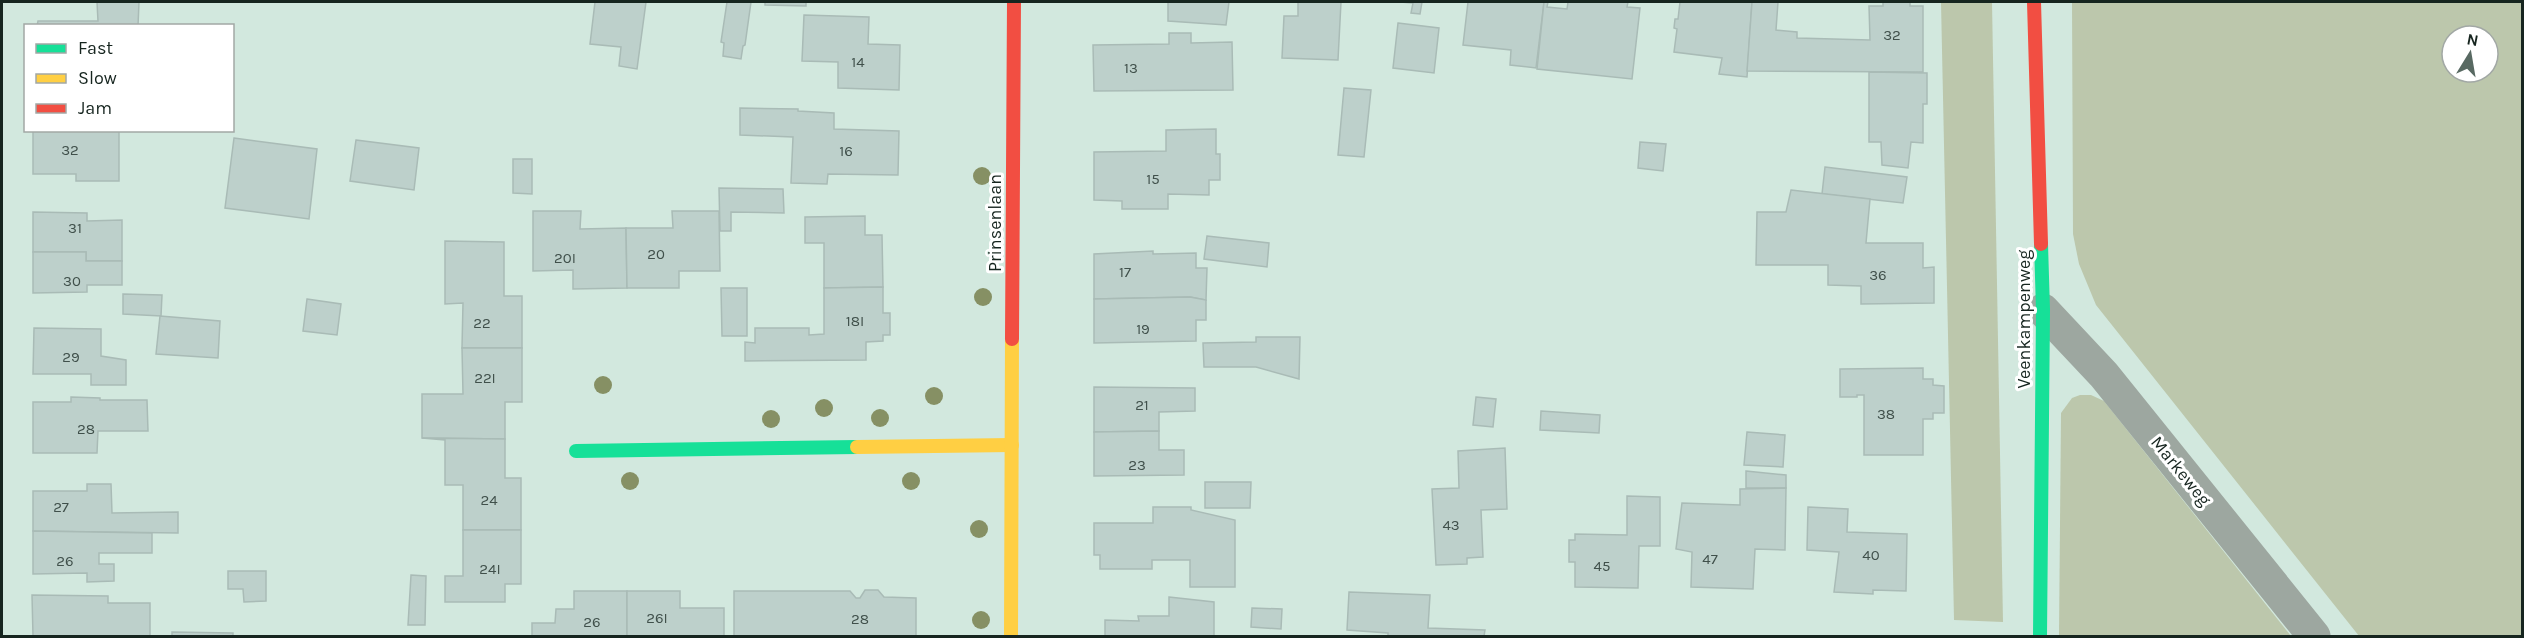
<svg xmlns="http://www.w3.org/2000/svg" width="2524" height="638" font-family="Karla,sans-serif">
<rect width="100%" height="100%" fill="#d2e8de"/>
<!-- forest -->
<g fill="#bcc7ac" fill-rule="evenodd">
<path d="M1941 2H1992L2003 622 1954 620Z"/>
<path d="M2072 2H2522V636H2359L2096 305 2079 264 2073 234ZM2452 36H2488V72H2452Z"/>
<path d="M2080 395H2091L2104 401 2291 636H2059L2061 413 2072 398Z"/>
</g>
<!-- building -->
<g fill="#bdd0cb" stroke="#a9bbb6" stroke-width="1.5">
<path d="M97 2H139L138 26H37L38 21H98Z"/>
<path d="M595 2H646L637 69 619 66 621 47 590 44Z"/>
<path d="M727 2H751L745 45 743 46 741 59 723 56 724 43 721 42Z"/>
<path d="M765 2H806V6L765 5Z"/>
<path d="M1168 2H1229L1226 25 1168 21Z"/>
<path d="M1298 2H1341L1338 60 1282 58 1284 16H1298Z"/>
<path d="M1400 2H1422L1420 14 1411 13 1413 3Z"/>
<path d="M1468 2H1544L1536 68 1510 65 1511 50 1463 45Z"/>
<path d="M1544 2H1548L1547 7 1567 9 1568 2H1628L1627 7 1640 8 1632 79 1537 69Z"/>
<path d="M1680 2H1752L1747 77 1719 74 1722 58 1674 52 1677 29 1674 28 1675 19H1678Z"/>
<path d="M1752 2H1778L1776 30 1797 32V38L1870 40 1869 6H1883V2H1910V6H1923V72L1747 71Z"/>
<path d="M804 15 869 17 868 44 900 45 899 90 838 88V62L802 61Z"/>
<path d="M1398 23 1439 28 1434 73 1393 68Z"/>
<path d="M1169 33H1191V43L1232 42 1233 90 1094 91 1093 45 1169 44Z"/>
<path d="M1869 72 1927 73V104H1923V143L1911 142 1908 168 1882 165 1881 142H1869Z"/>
<path d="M1344 88 1371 90 1364 157 1338 155Z"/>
<path d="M740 108 798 109V111L834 113V129L899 131 898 175 828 174 827 184 791 183 793 137 740 135Z"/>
<path d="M1216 129V154H1220V180H1209V195L1168 194V209H1122V201L1094 200V152L1166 151V130Z"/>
<path d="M33 130H119V181H76V174H33Z"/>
<path d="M234 138 317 149 309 219 225 208Z"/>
<path d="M356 140 419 148 414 190 350 181Z"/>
<path d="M1640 142 1666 144 1663 171 1638 168Z"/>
<path d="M513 159H532V194L513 193Z"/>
<path d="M1825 167 1907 177 1903 203 1822 194Z"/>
<path d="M719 188 783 189 784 213 731 212V231H720Z"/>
<path d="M1791 190 1870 199 1866 243H1923V268L1934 267V303L1861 304V286L1828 285V265H1756L1757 212H1786Z"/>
<path d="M533 211H581L580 229 626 228 627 288 573 289V270L533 271Z"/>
<path d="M672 211H719L720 271H679V288H627L626 228H673Z"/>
<path d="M33 212 87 213V221L122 220V261H86V252H33Z"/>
<path d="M865 216V235H882L883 287 824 288V243H805V217Z"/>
<path d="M1207 236 1269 243 1267 267 1204 259Z"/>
<path d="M445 241 504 242V296H522V348H462L463 303 445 304Z"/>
<path d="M1153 251V254L1196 253V268H1207L1206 300 1190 297 1094 299V254Z"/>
<path d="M33 252H86V261H122V285H87V292L33 293Z"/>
<path d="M883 287V313H890V335H883V341L866 342V360L745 361V342L755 343V328H809V335L824 334V288Z"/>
<path d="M721 288H747V336H722Z"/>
<path d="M123 294 162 295 161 316 123 314Z"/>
<path d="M1190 297 1206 300V320H1196V341L1094 343V299Z"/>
<path d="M307 299 341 304 337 335 303 331Z"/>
<path d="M160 316 220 321 218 358 156 354Z"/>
<path d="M34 328 101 329V356L126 360V385H91V374H33Z"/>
<path d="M1256 337H1300L1299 379 1256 367H1204L1203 343 1256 342Z"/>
<path d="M462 348H522V402H505V439L422 438V394H463Z"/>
<path d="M1923 368V379H1933V385L1944 386V413H1933V419H1923V455H1864V395H1857V397H1840V369Z"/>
<path d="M1094 387 1195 388V411L1159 412V431L1094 432Z"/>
<path d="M71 397 100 398V400H147L148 431H98L97 453H33V402H71Z"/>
<path d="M1476 397 1496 399 1493 427 1473 425Z"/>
<path d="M1541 411 1600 415 1599 433 1540 430Z"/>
<path d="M1159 431V450H1184V475L1094 476V432Z"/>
<path d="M1747 432 1785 435 1783 467 1744 465Z"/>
<path d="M422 438 505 439V478H521V530H463V485H445V440Z"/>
<path d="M1505 448 1507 509 1481 510 1483 557 1467 558V564L1436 565 1432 489 1459 488 1458 451Z"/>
<path d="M1746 471 1786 475V488H1746Z"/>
<path d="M1205 482H1251L1250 508H1205Z"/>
<path d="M87 484H111L112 513 178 512V533L33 531V491H87Z"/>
<path d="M1786 488 1785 550 1755 549 1753 589 1691 587 1692 552 1676 549 1682 503 1740 505V489Z"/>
<path d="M1627 496 1660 497V546H1639L1638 588 1575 587V562H1569V540H1575V534L1627 535Z"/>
<path d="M1153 507H1191V510L1235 520V587H1190V560H1152V569H1100V555H1094V523H1153Z"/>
<path d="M1808 507 1848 509 1847 532 1907 534 1906 591 1873 590V594L1834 592 1839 552 1807 550Z"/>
<path d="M463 530H521V584H505V602H445V576H463Z"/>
<path d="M33 531 152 533V553H99V564H114V581L87 582V573L33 574Z"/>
<path d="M228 571H266V601L244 602 243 589H228Z"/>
<path d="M411 575 426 576 425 625H408Z"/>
<path d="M865 590H878L884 597 916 598V636H734V591H850L856 598H860Z"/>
<path d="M574 591H627V636H532V623H555L556 609H574Z"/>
<path d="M627 591H680V608H724V636H627Z"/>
<path d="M1349 592 1430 595 1428 628 1485 630 1484 636H1388V633L1347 630Z"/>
<path d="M32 595 108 596V603H150V636H33Z"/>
<path d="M1169 597 1214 602V636H1098H1105V620L1139 621 1138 616H1169Z"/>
<path d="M1252 608 1282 609 1281 629 1251 627Z"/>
<path d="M172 632 233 633V636H172Z"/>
</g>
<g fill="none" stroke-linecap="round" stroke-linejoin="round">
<!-- street -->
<path stroke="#9da7a0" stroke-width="33" d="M2043 310 2104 375 2314 636"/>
<!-- fast -->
<g stroke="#16e098" stroke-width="14">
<path d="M576 451 857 447"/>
<path d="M2040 636 2043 310 2041 244"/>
</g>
<!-- slow -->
<g stroke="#ffcf43" stroke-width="14">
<path d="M857 447 1012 445"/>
<path d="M1011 636 1012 339"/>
</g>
<!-- jam -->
<g stroke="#f24e42" stroke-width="14">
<path d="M2034 2 2041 244"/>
<path d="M1012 339 1014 2"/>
</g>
</g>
<!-- trees -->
<g fill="#869064">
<circle cx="982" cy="176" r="9"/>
<circle cx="983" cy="297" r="9"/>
<circle cx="603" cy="385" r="9"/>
<circle cx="934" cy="396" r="9"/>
<circle cx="824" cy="408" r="9"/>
<circle cx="880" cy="418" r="9"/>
<circle cx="771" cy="419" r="9"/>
<circle cx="630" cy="481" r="9"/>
<circle cx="911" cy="481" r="9"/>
<circle cx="979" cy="529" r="9"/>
<circle cx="981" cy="620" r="9"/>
</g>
<g text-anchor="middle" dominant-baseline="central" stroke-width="6" stroke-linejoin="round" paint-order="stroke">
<!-- number labels -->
<g font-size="15" fill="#40504b">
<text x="1892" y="35">32</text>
<text x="858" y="62">14</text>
<text x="1131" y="68">13</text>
<text x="70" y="150">32</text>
<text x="846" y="151">16</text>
<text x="1153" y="179">15</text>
<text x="75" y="228">31</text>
<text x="656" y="254">20</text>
<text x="565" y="258">20I</text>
<text x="1125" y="272">17</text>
<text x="1878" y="275">36</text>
<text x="72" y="281">30</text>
<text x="855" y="321">18I</text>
<text x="482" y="323">22</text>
<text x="1143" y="329">19</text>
<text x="71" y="357">29</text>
<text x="485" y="378">22I</text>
<text x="1142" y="405">21</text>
<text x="1886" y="414">38</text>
<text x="86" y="429">28</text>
<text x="1137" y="465">23</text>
<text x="489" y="500">24</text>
<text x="61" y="507">27</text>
<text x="1451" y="525">43</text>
<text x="1871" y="555">40</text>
<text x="1710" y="559">47</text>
<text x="65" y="561">26</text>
<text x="1602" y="566">45</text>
<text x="490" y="569">24I</text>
<text x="657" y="618">26I</text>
<text x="860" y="619">28</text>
<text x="592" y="622">26</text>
</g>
<!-- street labels -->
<g font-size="18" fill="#16251f" stroke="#fff">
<text transform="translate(995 223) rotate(-90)">Prinsenlaan</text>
<text transform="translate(2024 319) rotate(-90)">Veenkampenweg</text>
<text transform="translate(2181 471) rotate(51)">Markeweg</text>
</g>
</g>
<!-- border -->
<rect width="2524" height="638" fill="none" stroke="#16251f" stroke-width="6"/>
<!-- legend -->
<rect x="24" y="24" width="210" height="108" fill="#ffffff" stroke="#a2a8a5" stroke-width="1.5"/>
<rect x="36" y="44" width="30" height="9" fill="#16e098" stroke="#a2a8a5" stroke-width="1.5"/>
<text x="78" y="54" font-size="18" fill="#16251f">Fast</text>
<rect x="36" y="74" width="30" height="9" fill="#ffcf43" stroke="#a2a8a5" stroke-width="1.5"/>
<text x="78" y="84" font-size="18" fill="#16251f">Slow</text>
<rect x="36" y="104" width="30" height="9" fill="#f24e42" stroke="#a2a8a5" stroke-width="1.5"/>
<text x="78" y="114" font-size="18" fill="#16251f">Jam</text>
<!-- north arrow -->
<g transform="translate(2470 54) rotate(11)"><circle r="28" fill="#ffffff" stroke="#a2a8a5" stroke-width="1.5"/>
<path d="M0-4.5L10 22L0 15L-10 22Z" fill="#586962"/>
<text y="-9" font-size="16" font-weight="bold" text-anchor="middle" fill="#16251f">N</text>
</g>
</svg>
